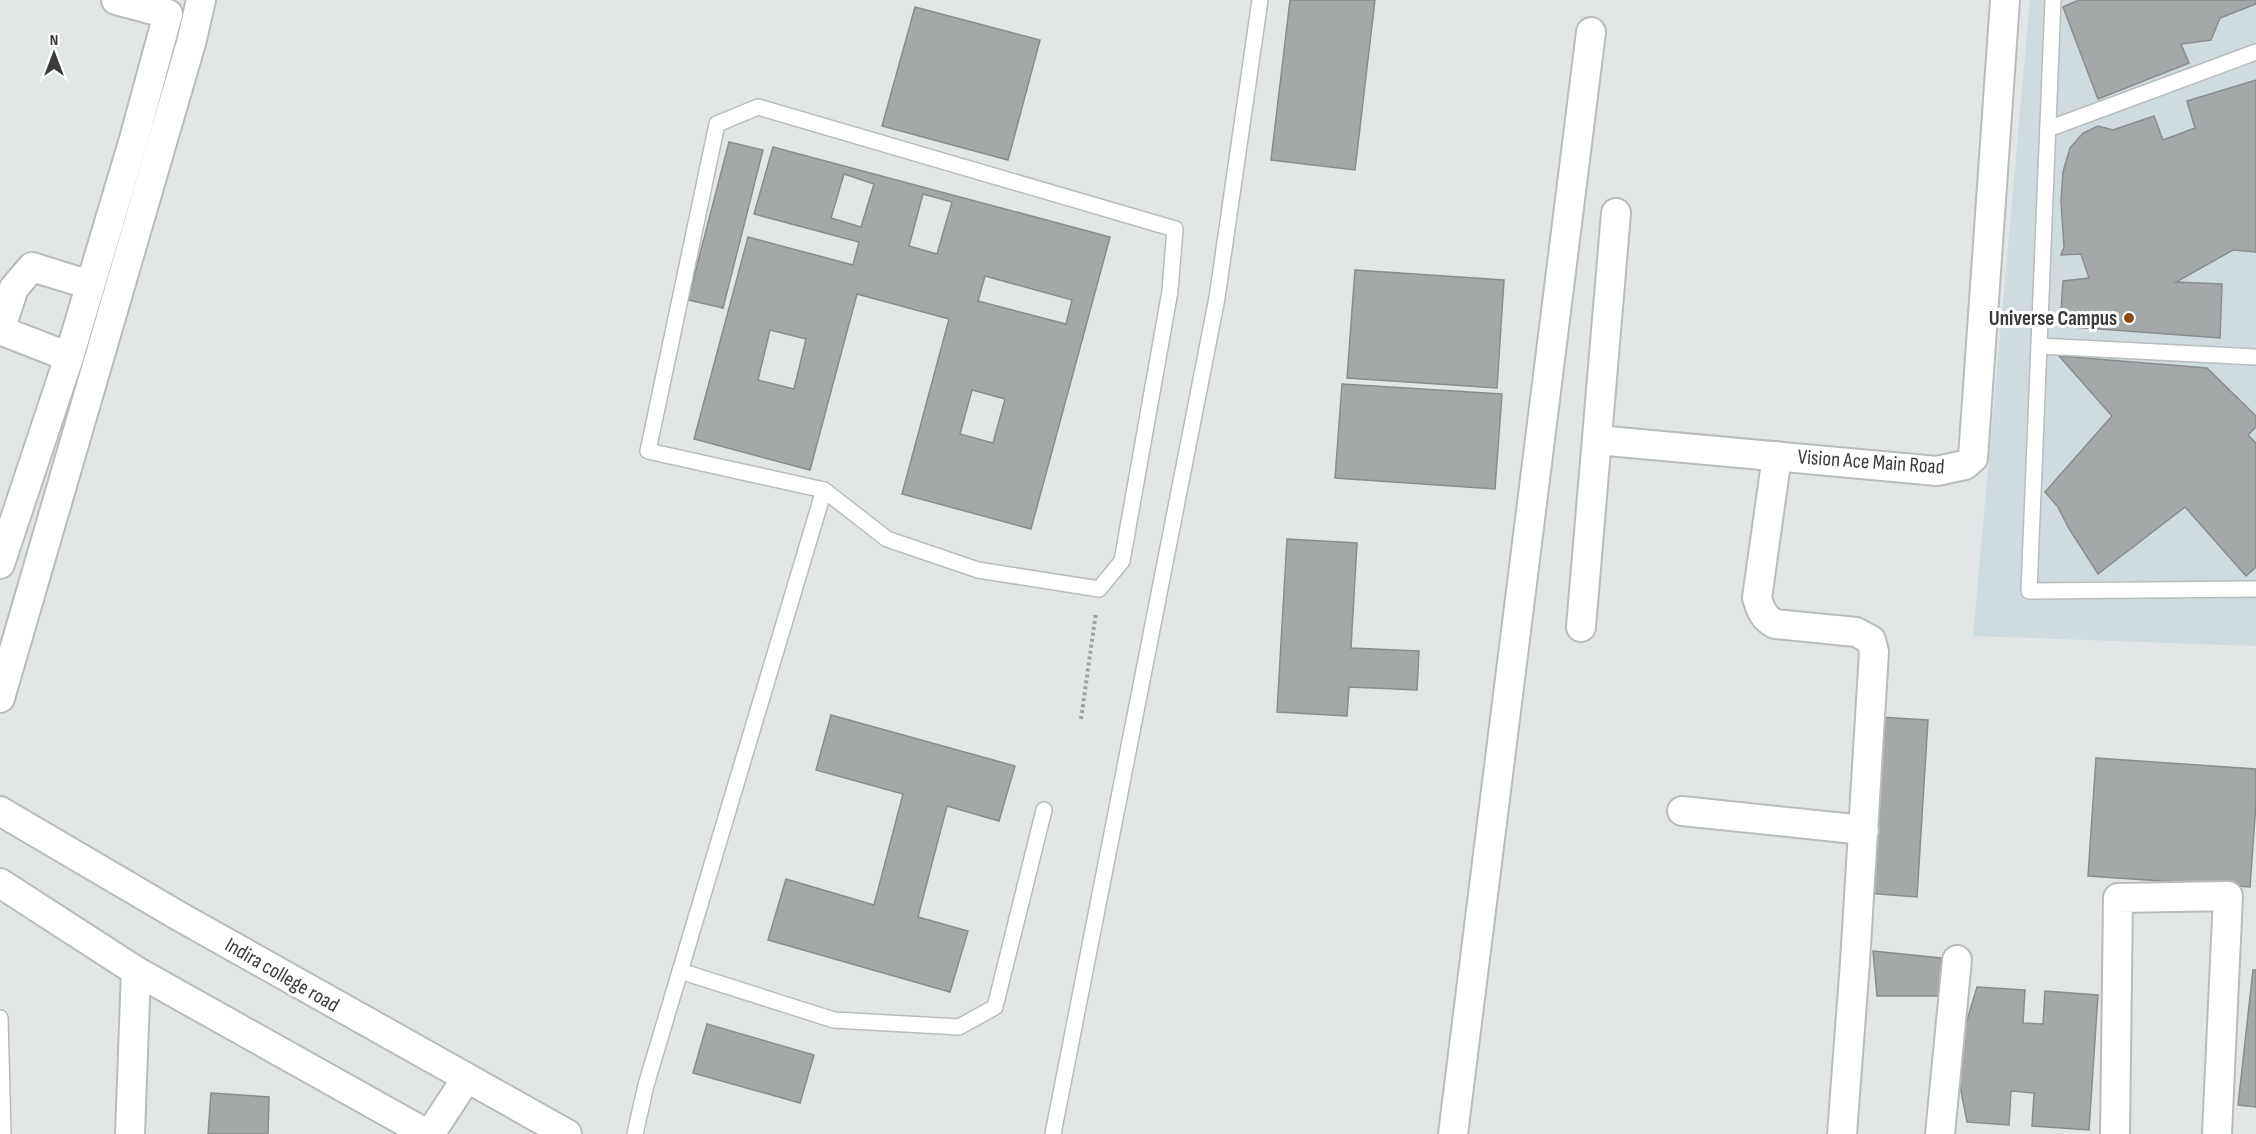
<svg xmlns="http://www.w3.org/2000/svg" width="2256" height="1134" font-family="'Sofia Sans Condensed',sans-serif">
<rect width="100%" height="100%" fill="#e3e6e7"/>
<!-- built -->
<path fill="#cfdbde" d="M2030 0H2256V646L1973 636Z"/>
<!-- building -->
<g fill="#a4a8a9" stroke="#898c8d" stroke-width="1.5" fill-rule="evenodd">
<path d="M1290 0H1375L1355 170 1271 160Z"/>
<path d="M2079 0H2256V4L2220 18 2211 40 2181 44 2189 63 2098 99 2063 7Z"/>
<path d="M915 7 1040 40 1008 160 882 126Z"/>
<path d="M2256 80V252L2233 250 2176 282 2222 284 2220 338 2060 326 2063 281 2089 278 2081 254 2061 255 2064 247 2061 201 2063 172 2070 148 2083 133 2098 126 2113 130 2154 116 2163 140 2195 128 2187 101Z"/>
<path d="M729 142 763 150 723 308 688 300Z"/>
<path d="M773 147 1110 237 1031 529 902 494 949 319 857 294 810 470 694 439 748 237 853 265 859 242 754 214ZM844 174 874 184 861 227 831 218ZM923 194 952 202 937 254 909 246ZM985 276 1072 300 1066 324 978 301ZM770 330 806 339 794 389 758 380ZM972 390 1005 399 993 443 960 434Z"/>
<path d="M1355 270 1504 280 1497 388 1347 378Z"/>
<path d="M2059 356 2207 368 2256 416V427L2248 435 2256 443V567L2246 576 2185 507 2098 574 2068 527 2058 507 2045 492 2112 416Z"/>
<path d="M1342 384 1502 394 1495 489 1335 478Z"/>
<path d="M1287 539 1357 543 1351 648 1419 651 1417 690 1349 687 1347 716 1277 712Z"/>
<path d="M831 715 1015 766 999 821 947 806 918 917 968 931 950 992 768 940 786 879 874 905 903 794 816 770Z"/>
<path d="M1878 717 1928 720 1917 897 1866 893Z"/>
<path d="M2096 758 2256 769V803L2250 887 2088 876Z"/>
<path d="M1873 951 1941 958 1944 996H1877Z"/>
<path d="M2253 970H2256V1107L2238 1105Z"/>
<path d="M1977 987 2025 990 2023 1023 2043 1024 2045 991 2098 995 2089 1130 2032 1126 2034 1093 2011 1091 2009 1125 1967 1122 1955 1060Z"/>
<path d="M707 1024 814 1055 800 1103 693 1073Z"/>
<path d="M211 1093 269 1097 268 1134H208Z"/>
</g>
<g fill="none" stroke-linecap="round" stroke-linejoin="round">
<!-- service casing -->
<g stroke="#b8bcbd" stroke-width="18">
<g id="service">
<path d="M2053 0 2029 591 2256 589"/>
<path d="M758 107 1175 229 1170 291 1122 561 1099 589 978 570 887 539 824 490 648 451 717 124Z"/>
<path d="M2048 129 2256 52"/>
<path d="M2039 346 2256 357"/>
<path d="M680 971 834 1020 959 1027 995 1007 1044 810"/>
<path d="M0 1018 3 1134"/>
<path d="M635 1134 646 1085 824 490"/>
<path d="M1053 1134 1217 298 1260 0"/>
</g>
</g>
<!-- minor casing -->
<g stroke="#b8bcbd" stroke-width="32">
<g id="minor">
<path d="M69 357 0 330 14 288 32 267 90 285"/>
<path d="M1597 440 1937 471 1965 465 1973 458 2005 0"/>
<path d="M1777 456 1757 598C1761 611 1764 618 1775 624L1856 632 1871 640 1874 652 1855 962 1842 1134"/>
<path d="M0 564 69 357 134 139 168 14 116 0"/>
<path d="M1581 627 1616 213"/>
<path d="M0 698 191 43 201 0"/>
<path d="M0 811 177 915 567 1134"/>
<path d="M1682 811 1864 830"/>
<path d="M0 883 136 971 427 1134"/>
<path d="M130 1134 136 971"/>
<path d="M430 1134 466 1079"/>
<path d="M1453 1134 1591 32"/>
<path d="M1940 1134 1957 960"/>
<path d="M2115 1134 2118 898 2228 896 2217 1134"/>
</g>
</g>
<!-- path -->
<path stroke="#9ea1a2" stroke-width="4" stroke-dasharray="3 3" stroke-linecap="butt" d="M1081 719 1096 612"/>
<!-- service -->
<use href="#service" stroke="#fff" stroke-width="15"/>
<!-- minor -->
<use href="#minor" stroke="#fff" stroke-width="28"/>
</g>
<!-- markers -->
<circle fill="#8a4814" stroke="#fff" stroke-width="2" cx="2129" cy="318" r="6"/>
<g text-anchor="middle" dominant-baseline="central" stroke-width="6" stroke-linejoin="round" paint-order="stroke">
<!-- poi labels -->
<g font-size="21" font-weight="bold" fill="#3a3b3c" stroke="#fff" text-anchor="end">
<text x="2117" y="318">Universe Campus</text>
</g>
<!-- street labels -->
<g font-size="21" fill="#3a3b3c" stroke="#fff">
<text transform="translate(1871 462) rotate(4)">Vision Ace Main Road</text>
<text transform="translate(282 975) rotate(30)">Indira college road</text>
</g>
</g>
<!-- north arrow -->
<g transform="translate(54 54)" stroke="#ffffff" stroke-width="4.5" paint-order="stroke">
<path d="M0-4.5L10 22L0 15L-10 22Z" fill="#3a3b3c"/>
<text y="-9" font-size="16" font-weight="bold" text-anchor="middle" fill="#3a3b3c">N</text>
</g>
</svg>
